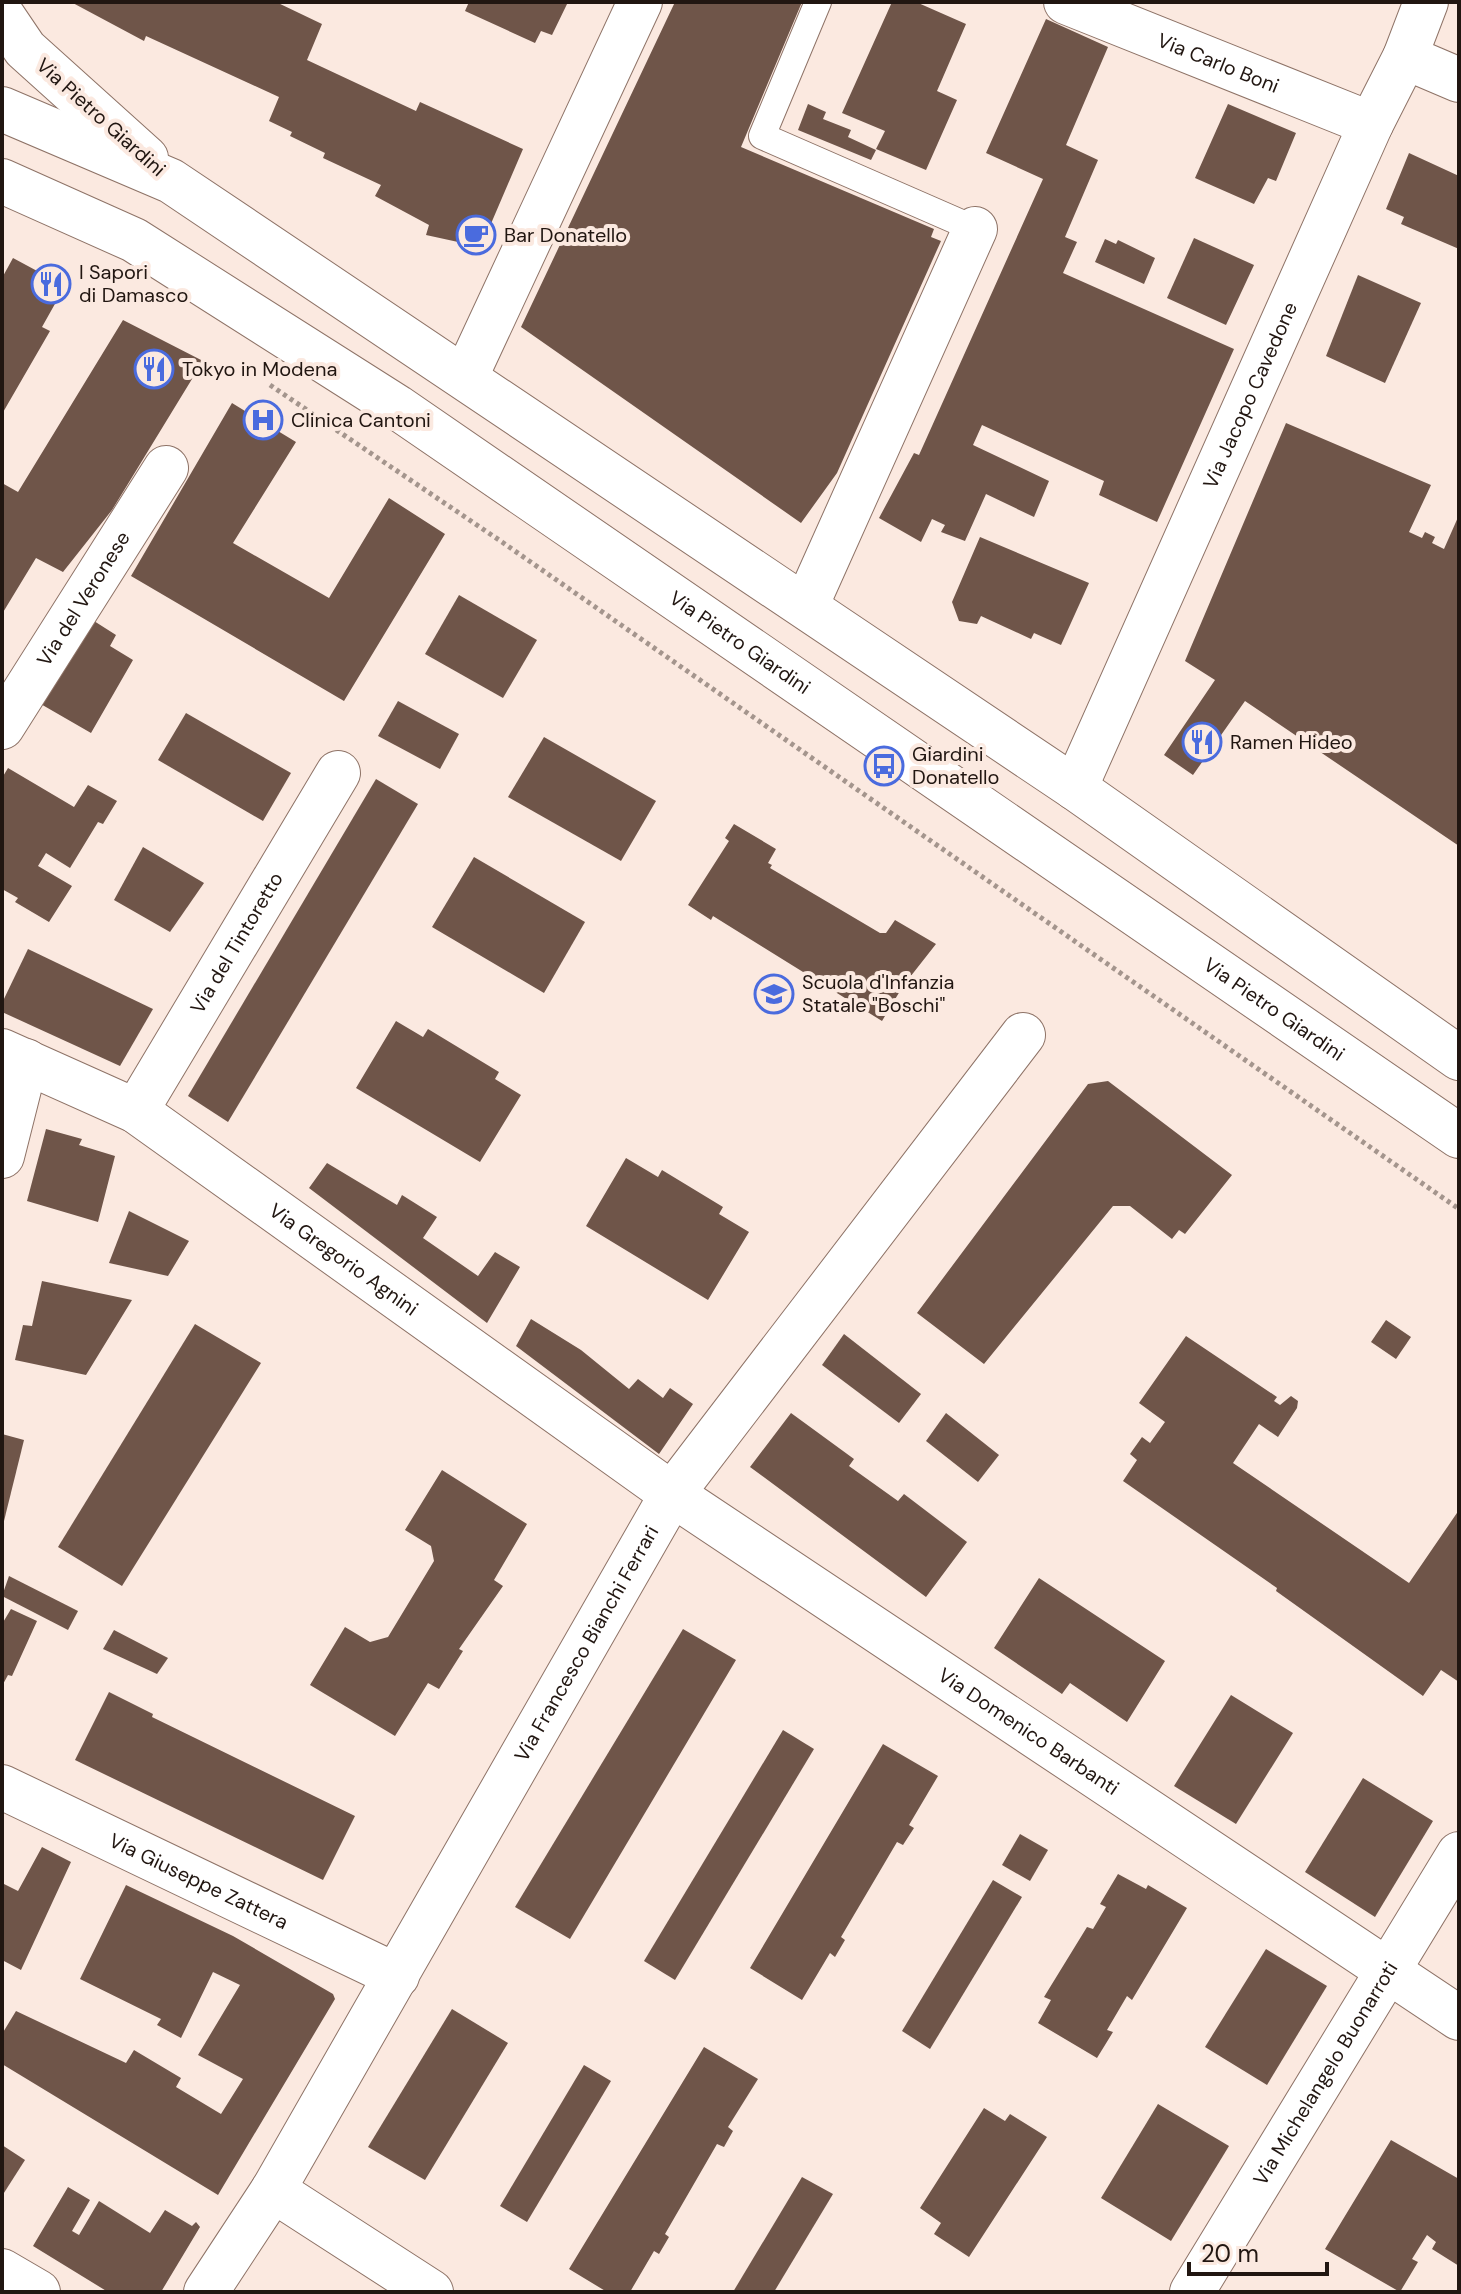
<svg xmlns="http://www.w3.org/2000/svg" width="1461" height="2294" font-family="'DM Sans',sans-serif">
<rect width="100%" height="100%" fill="#fbe9e0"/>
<!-- building -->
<g fill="#6f5549">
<path d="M71 2H276L322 24 307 60 416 111 420 102 523 149 481 247 426 235 429 225 375 196 381 185 323 158 325 153 290 136 292 132 269 121 279 97 146 36 144 41Z"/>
<path d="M469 2H568L552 35 541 31 535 43 465 11Z"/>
<path d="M675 2H802L741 147 934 229 931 237 941 241 837 473 801 523 521 327Z"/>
<path d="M892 2H916L966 24 937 91 957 100 926 170 876 149 885 131 842 113Z"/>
<path d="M1046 19 1108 47 1066 145 1098 160 1065 237 1077 242 1063 273 1234 349 1157 522 1099 495 1104 481 982 425 973 445 1049 481 1034 517 986 494 965 541 941 532 945 525 932 519 921 542 879 518 914 453 919 455 1043 179 986 153Z"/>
<path d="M808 104 826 112 823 119 851 130 848 137 876 150 871 160 798 130Z"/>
<path d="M1228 104 1296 133 1276 181 1268 178 1254 204 1195 178Z"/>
<path d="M1409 153 1459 176V249L1401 224 1404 217 1386 209Z"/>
<path d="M1194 238 1254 265 1226 325 1167 298Z"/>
<path d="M1105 239 1116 244 1118 240 1155 258 1144 284 1095 262Z"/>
<path d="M13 258 65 286 42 327 50 331 2 414V278Z"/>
<path d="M1358 275 1421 303 1385 383 1326 356Z"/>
<path d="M123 320 203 361 112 510 63 572 36 558 2 614V483L18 492Z"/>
<path d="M232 403 296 442 233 543 329 598 389 498 445 534 344 701 131 576Z"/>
<path d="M1286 423 1431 485 1409 532 1422 538 1425 532 1435 537 1432 543 1444 549 1459 515V846L1245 701 1193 775 1164 755 1215 680 1185 661Z"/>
<path d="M980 537 1089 583 1061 645 1034 633 1031 639 981 616 977 624 959 621 952 602Z"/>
<path d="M459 595 537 640 503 698 425 654Z"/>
<path d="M94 621 116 635 110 646 133 660 91 733 39 703Z"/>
<path d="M398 701 459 734 440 769 378 736Z"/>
<path d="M186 713 291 773 263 821 158 760Z"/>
<path d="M544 737 656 801 621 861 508 797Z"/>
<path d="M8 768 74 807 88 785 117 801 103 824 98 822 70 868 46 853 38 866 72 886 49 922 15 902 18 898 2 889V778Z"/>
<path d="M376 779 418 804 228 1122 188 1096Z"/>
<path d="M734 824 776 849 768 863 772 865 770 868 880 933H886L895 920 936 944 903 986 882 1021 713 916 711 920 688 905 729 841 725 838Z"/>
<path d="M143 847 204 883 170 932 114 900Z"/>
<path d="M474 857 585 922 544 993 432 927Z"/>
<path d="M28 949 153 1009 120 1066 2 1012V1003Z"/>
<path d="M396 1021 423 1037 428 1029 499 1072 495 1079 521 1095 480 1162 356 1088Z"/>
<path d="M1108 1081 1232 1175 1185 1234 1179 1230 1172 1239 1130 1206H1113L984 1364 917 1313 1088 1084Z"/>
<path d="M46 1129 82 1139 79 1145 115 1156 98 1222 27 1201Z"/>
<path d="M626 1158 658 1177 662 1170 723 1207 719 1214 749 1232 708 1300 586 1226Z"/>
<path d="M327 1163 397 1205 402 1195 437 1217 423 1238 478 1276 495 1252 520 1267 487 1323 309 1188Z"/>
<path d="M129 1211 189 1241 168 1276 109 1263Z"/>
<path d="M42 1281 132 1300 86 1375 15 1360 23 1325 32 1326Z"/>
<path d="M531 1319 581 1350 629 1389 638 1379 663 1398 670 1388 693 1404 659 1454 516 1346Z"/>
<path d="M1386 1320 1411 1337 1396 1359 1371 1342Z"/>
<path d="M195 1324 261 1363 122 1586 58 1547Z"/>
<path d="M844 1334 921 1394 899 1423 822 1365Z"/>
<path d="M1186 1336 1277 1397 1274 1401 1280 1405 1291 1396 1298 1401 1297 1408 1278 1437 1259 1424 1233 1463 1409 1583 1459 1510V1682L1441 1670 1423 1696 1276 1591 1277 1588 1123 1481 1137 1460 1130 1454 1142 1437 1150 1443 1165 1422 1139 1403Z"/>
<path d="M791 1413 854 1459 849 1466 898 1501 904 1494 967 1542 926 1597 750 1467Z"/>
<path d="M946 1413 999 1455 978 1482 926 1441Z"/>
<path d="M2 1434 24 1440 3 1525H2Z"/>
<path d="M442 1470 527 1524 494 1580 503 1586 459 1649 463 1651 439 1689 428 1683 395 1736 310 1685 345 1627 370 1642 388 1637 434 1561 431 1546 405 1530Z"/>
<path d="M9 1576 78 1611 68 1630 2 1596Z"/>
<path d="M1039 1578 1165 1661 1127 1722 1070 1683 1062 1694 994 1648Z"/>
<path d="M11 1609 37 1621 12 1676 8 1675 2 1686V1624Z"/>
<path d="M683 1629 736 1660 570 1939 515 1907Z"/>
<path d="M114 1630 168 1658 157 1674 103 1649Z"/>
<path d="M109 1692 153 1714 152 1717 355 1816 323 1880 75 1760Z"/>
<path d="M1231 1695 1293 1733 1236 1824 1174 1786Z"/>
<path d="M783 1730 814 1749 675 1980 644 1961Z"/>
<path d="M883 1744 938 1776 909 1825 914 1828 903 1845 897 1842 841 1937 845 1940 835 1957 830 1953 802 2000 750 1968Z"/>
<path d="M1363 1778 1433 1821 1375 1917 1305 1872Z"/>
<path d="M1020 1834 1048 1850 1030 1881 1002 1865Z"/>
<path d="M42 1847 71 1862 21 1970 2 1960V1883L18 1891Z"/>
<path d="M1118 1874 1146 1889 1148 1885 1187 1908 1132 2000 1127 1996 1107 2030 1113 2032 1097 2058 1038 2023 1051 2000 1044 1997 1087 1927 1093 1929 1106 1907 1100 1904Z"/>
<path d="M993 1880 1022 1897 930 2049 902 2031Z"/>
<path d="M126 1885 233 1936 333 1994 335 1999 218 2195 2 2064V2034L16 2011 126 2063 134 2050 181 2078 176 2087 221 2114 243 2079 198 2055 240 1985 213 1972 181 2038 157 2025 161 2019 80 1979Z"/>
<path d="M1266 1949 1327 1986 1267 2085 1205 2047Z"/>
<path d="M452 2009 508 2043 425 2180 368 2147Z"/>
<path d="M704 2047 758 2079 728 2127 733 2131 724 2147 717 2144 665 2234 669 2237 659 2254 654 2251 630 2292H607L569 2269Z"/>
<path d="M584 2065 611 2081 527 2222 500 2206Z"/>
<path d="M1158 2104 1229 2146 1171 2241 1101 2198Z"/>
<path d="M984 2108 1005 2121 1010 2114 1047 2137 969 2257 934 2234 941 2223 920 2208Z"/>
<path d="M1391 2140 1459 2179V2266L1432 2249 1436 2242 1427 2235 1412 2259 1418 2262 1400 2292 1325 2249Z"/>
<path d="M2 2145 25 2160 2 2196Z"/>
<path d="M802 2177 833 2194 774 2292H733Z"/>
<path d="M68 2187 90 2200 72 2231 79 2235 99 2201 150 2233 165 2210 192 2226 196 2222 200 2227 161 2292H108L33 2246Z"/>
</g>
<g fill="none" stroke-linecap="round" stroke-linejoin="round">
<!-- lane casing -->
<g stroke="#8e7367" stroke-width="28">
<path id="lane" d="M818 2 762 136 975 229"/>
</g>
<!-- street casing -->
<g stroke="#8e7367" stroke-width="46">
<g id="street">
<path id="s1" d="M1066 2 1371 124"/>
<path d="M1405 57 1459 80"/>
<path d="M466 376 640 2"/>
<path d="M806 606 975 229"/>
<path id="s2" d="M2 727 166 468"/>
<path id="s3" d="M1075 788 1371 124 1405 57 1426 2"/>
<path id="s4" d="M2 1051 136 1111 672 1494 1459 2018"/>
<path id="s5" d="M136 1111 338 773"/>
<path d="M2 1156 26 1061"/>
<path id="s6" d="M2 1787 397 1976"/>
<path d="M273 2190 431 2292"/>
<path d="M2 2271 38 2292"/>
<path id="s7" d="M206 2292 273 2190 672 1494 1023 1035"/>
<path id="s8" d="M1192 2292 1459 1854"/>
</g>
</g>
<!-- secondary casing -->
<g stroke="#8e7367" stroke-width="46">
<g id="secondary">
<path d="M2 15 25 49 146 158"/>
<path d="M2 109 171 181 1075 788 1459 1058"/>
<path id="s9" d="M2 181 134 240 397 407 1459 1136"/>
</g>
</g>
<!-- path -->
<path stroke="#a4958d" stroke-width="5" stroke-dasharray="4 4" stroke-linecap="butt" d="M270 385 502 542 1459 1209"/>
<!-- lane -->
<use href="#lane" stroke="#fff" stroke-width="26"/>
<!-- street -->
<use href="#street" stroke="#fff" stroke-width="44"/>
<!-- secondary -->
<use href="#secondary" stroke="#fff" stroke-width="44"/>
</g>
<!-- icons -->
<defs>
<g id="cafe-ring" transform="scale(2)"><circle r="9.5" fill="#fbe9e0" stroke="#4a6bde" stroke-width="1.5"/><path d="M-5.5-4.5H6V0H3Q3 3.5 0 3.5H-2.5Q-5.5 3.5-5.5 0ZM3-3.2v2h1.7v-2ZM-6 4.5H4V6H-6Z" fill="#4a6bde"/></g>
<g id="restaurant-ring" transform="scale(2)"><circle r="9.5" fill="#fbe9e0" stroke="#4a6bde" stroke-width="1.5"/><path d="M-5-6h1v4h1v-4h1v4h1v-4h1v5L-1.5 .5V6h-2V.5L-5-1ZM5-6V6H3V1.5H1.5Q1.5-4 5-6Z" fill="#4a6bde"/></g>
<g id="hospital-ring" transform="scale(2)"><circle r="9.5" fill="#fbe9e0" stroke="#4a6bde" stroke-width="1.5"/><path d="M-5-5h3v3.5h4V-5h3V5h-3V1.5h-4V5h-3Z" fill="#4a6bde"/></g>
<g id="bus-ring" transform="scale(2)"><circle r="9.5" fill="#fbe9e0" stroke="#4a6bde" stroke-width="1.5"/><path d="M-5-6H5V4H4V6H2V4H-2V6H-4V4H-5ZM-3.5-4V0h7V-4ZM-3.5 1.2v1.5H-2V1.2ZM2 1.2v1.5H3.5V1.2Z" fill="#4a6bde"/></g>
<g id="school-ring" transform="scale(2)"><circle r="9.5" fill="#fbe9e0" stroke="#4a6bde" stroke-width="1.5"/><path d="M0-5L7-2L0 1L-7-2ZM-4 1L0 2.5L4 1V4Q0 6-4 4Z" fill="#4a6bde"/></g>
</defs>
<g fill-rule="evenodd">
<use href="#cafe-ring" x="476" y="235"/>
<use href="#restaurant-ring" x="51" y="284"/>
<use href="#restaurant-ring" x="154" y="369"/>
<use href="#hospital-ring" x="263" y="420"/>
<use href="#restaurant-ring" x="1202" y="742"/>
<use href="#bus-ring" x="884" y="766"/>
<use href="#school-ring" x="774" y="994"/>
</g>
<g text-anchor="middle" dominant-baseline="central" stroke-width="8" stroke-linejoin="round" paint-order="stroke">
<!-- street labels -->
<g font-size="20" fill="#211611" stroke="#fbe9e0">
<text stroke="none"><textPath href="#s1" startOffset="164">Via Carlo Boni</textPath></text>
<text transform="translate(101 117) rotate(42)">Via Pietro Giardini</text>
<text stroke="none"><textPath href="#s3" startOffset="430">Via Jacopo Cavedone</textPath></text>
<text stroke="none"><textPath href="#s2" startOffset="152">Via del Veronese</textPath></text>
<text stroke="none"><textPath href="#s9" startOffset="872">Via Pietro Giardini</textPath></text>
<text stroke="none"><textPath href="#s5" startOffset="196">Via del Tintoretto</textPath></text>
<text stroke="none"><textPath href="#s9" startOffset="1520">Via Pietro Giardini</textPath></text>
<text stroke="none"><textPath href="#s4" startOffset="402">Via Gregorio Agnini</textPath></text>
<text stroke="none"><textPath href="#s7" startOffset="752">Via Francesco Bianchi Ferrari</textPath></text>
<text stroke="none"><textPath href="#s4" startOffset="1234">Via Domenico Barbanti</textPath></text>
<text stroke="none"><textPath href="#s6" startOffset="218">Via Giuseppe Zattera</textPath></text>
<text stroke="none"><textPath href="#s8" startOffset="256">Via Michelangelo Buonarroti</textPath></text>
</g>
<!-- poi labels -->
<g font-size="20" fill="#211611" stroke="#fbe9e0" text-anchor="start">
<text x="504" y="235">Bar Donatello</text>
<text x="79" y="272">I Sapori<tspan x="79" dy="23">di Damasco</tspan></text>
<text x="182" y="369">Tokyo in Modena</text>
<text x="291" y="420">Clinica Cantoni</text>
<text x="1230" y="742">Ramen Hideo</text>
<text x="912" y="754">Giardini<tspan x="912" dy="23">Donatello</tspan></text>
<text x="802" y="982">Scuola d'Infanzia<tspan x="802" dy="23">Statale "Boschi"</tspan></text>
</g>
</g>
<!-- border -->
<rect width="1461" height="2294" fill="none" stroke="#211611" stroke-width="8"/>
<!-- scale -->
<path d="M1189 2262v12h138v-12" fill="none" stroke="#211611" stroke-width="4"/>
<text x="1201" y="2262" font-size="24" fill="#211611" stroke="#fbe9e0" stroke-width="6" paint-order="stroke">20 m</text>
</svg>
